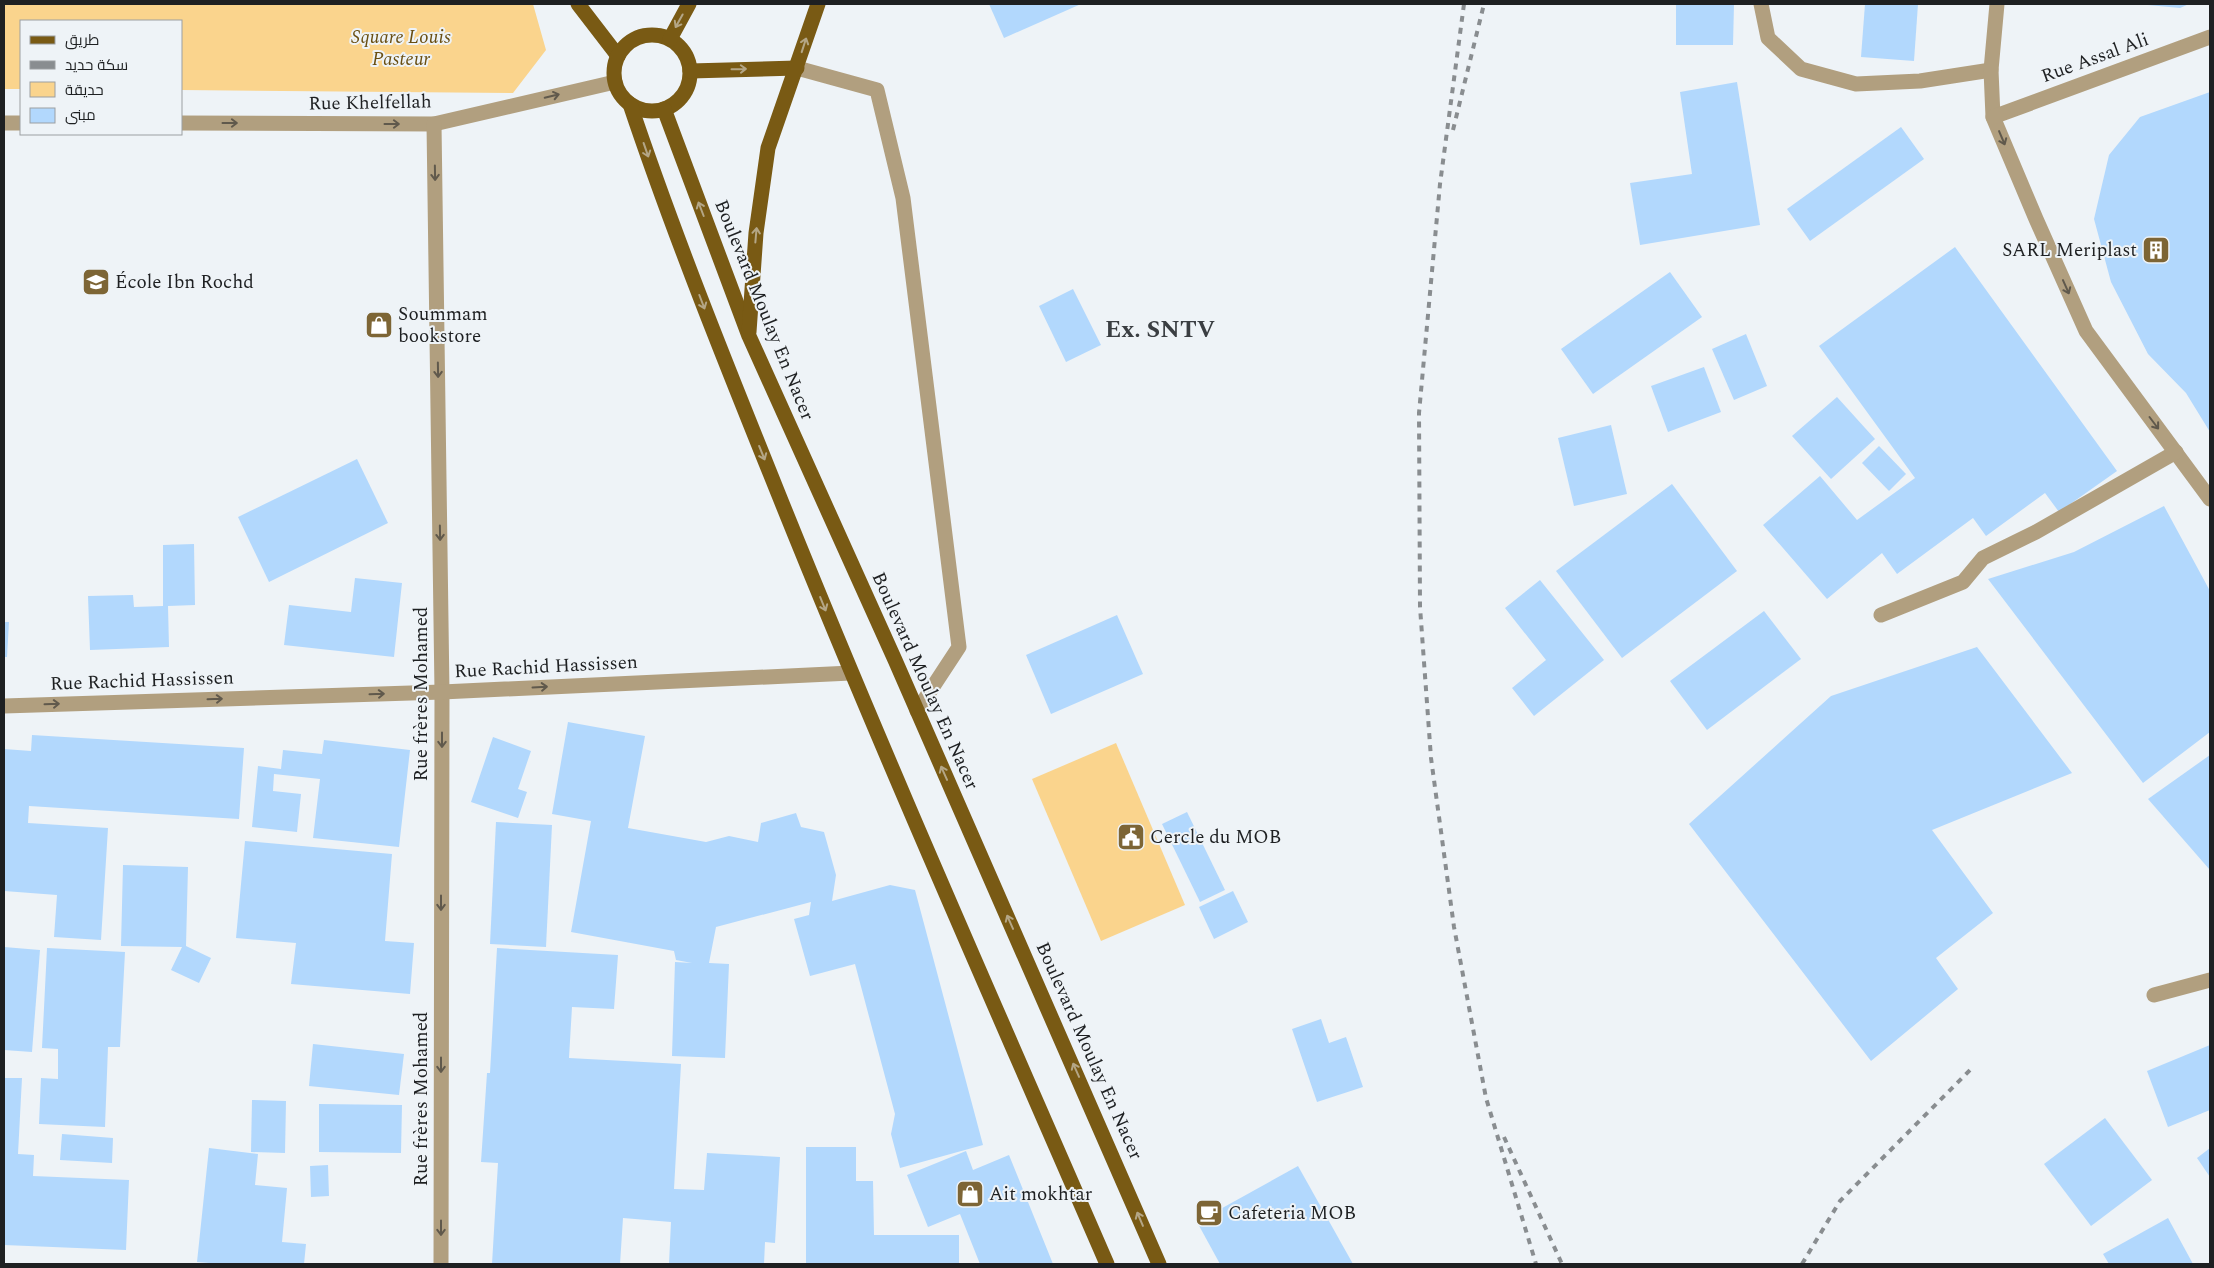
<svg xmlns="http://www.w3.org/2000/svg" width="2214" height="1268" font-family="Spectral,Cairo,serif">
<rect width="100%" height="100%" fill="#eef3f7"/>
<!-- green -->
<g fill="#fad48d">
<path d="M4 4H533L546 50 513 93 181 90V21H21V89H4Z"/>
<path d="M1116 743 1185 905 1101 941 1032 779Z"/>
</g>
<!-- building -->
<g fill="#b2d8fd">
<path d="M989 4H1081L1004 38Z"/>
<path d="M1676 4H1734L1733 45H1676Z"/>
<path d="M1865 4H1918L1914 61 1861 57Z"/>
<path d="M2137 4H2189L2180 8Z"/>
<path d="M1737 82 1760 225 1640 245 1630 183 1692 174 1680 92Z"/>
<path d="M2210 92V432L2186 393 2148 354 2111 282 2094 219 2109 155 2140 117Z"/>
<path d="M1901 127 1924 159 1810 241 1787 209Z"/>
<path d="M1955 247 2117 471 2059 512 2045 493 1986 536 1973 518 1897 574 1882 553 1827 599 1763 525 1820 476 1857 520 1915 478 1819 346Z"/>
<path d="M1670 272 1702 317 1593 394 1561 349Z"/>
<path d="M1073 289 1101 345 1066 362 1039 306Z"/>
<path d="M1746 334 1767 386 1734 400 1712 349Z"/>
<path d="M1704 367 1721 412 1668 432 1651 386Z"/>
<path d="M1837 397 1875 439 1831 479 1792 436Z"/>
<path d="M1611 425 1627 494 1574 506 1558 438Z"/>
<path d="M1879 446 1906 474 1889 491 1862 463Z"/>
<path d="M357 459 388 523 269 582 238 517Z"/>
<path d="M1672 484 1737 571 1622 658 1556 571Z"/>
<path d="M2164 506 2210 591V732L2143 783 1988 579 2074 552Z"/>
<path d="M194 544 195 605 168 606 169 647 90 650 88 596 133 595 134 607 163 606V545Z"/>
<path d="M355 578 402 583 394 657 284 645 289 605 351 612Z"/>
<path d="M1540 580 1604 660 1534 716 1512 688 1546 660 1505 608Z"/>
<path d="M1764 611 1801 659 1707 730 1670 681Z"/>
<path d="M1117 615 1143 674 1051 714 1026 655Z"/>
<path d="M4 622H9L7 657H4Z"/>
<path d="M1977 647 2072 773 1932 830 1993 913 1936 958 1958 989 1871 1061 1689 824 1831 696Z"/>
<path d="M568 722 645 736 628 828 706 842 729 836 758 842 761 823 796 813 801 827 824 832 836 875 832 901 890 885 915 890 983 1145 900 1168 891 1134 895 1114 855 964 810 976 794 919 809 915 811 902 716 927 709 963 729 964 725 1058 672 1056 675 962 692 963 676 960 674 951 571 932 591 821 552 814Z"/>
<path d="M32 735 244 748 239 819 29 806 28 823 108 828 101 940 54 937 57 895 4 891V749L31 751Z"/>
<path d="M493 737 531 751 518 789 527 792 518 818 471 802Z"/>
<path d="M324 740 410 750 399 847 313 838 320 779 274 774 273 791 301 794 297 832 252 827 258 766 281 769 283 750 322 754Z"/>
<path d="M2210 755V870L2148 799Z"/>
<path d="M1187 812 1225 890 1200 902 1162 824Z"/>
<path d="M496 822 552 825 546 947 490 944Z"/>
<path d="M245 841 392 854 385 941 414 943 410 994 291 984 296 943 236 938Z"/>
<path d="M123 865 188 867 186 946 211 958 199 983 171 970 182 947 121 946Z"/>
<path d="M1233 891 1248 922 1214 939 1199 907Z"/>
<path d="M4 947 40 950 32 1052 4 1050Z"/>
<path d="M47 948 125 952 120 1047H108L105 1127 39 1124 41 1078 58 1079V1049L42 1048Z"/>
<path d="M497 948 618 955 614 1009 572 1007 569 1058 681 1064 674 1189 704 1190 707 1153 780 1157 775 1243 765 1242 764 1264H669L671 1222 623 1218 620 1264H492L498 1163 481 1162 487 1073H490Z"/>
<path d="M1321 1019 1329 1043 1346 1037 1363 1087 1317 1102 1292 1029Z"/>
<path d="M313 1044 404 1054 399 1095 309 1086Z"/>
<path d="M2210 1045V1110L2168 1127 2147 1071Z"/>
<path d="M4 1078H22L18 1154 34 1155 33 1176 129 1180 126 1250 4 1245Z"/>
<path d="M252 1100 286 1101 285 1153 251 1152Z"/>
<path d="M319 1104 402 1105 401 1153 319 1152Z"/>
<path d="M2105 1118 2152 1180 2091 1226 2044 1164Z"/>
<path d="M62 1134 113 1138 112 1163 60 1160Z"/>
<path d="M806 1147H856V1181H873L874 1235H959V1264H806Z"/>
<path d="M209 1148 258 1154 255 1185 287 1188 282 1242 306 1244 304 1264H221L197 1262Z"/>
<path d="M2210 1148V1177L2197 1158Z"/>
<path d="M966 1151 973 1170 1009 1155 1053 1264H980L960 1214 928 1227 907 1175Z"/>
<path d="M328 1165 329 1196 311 1197 310 1166Z"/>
<path d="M1298 1166 1353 1264H1220L1197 1222Z"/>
<path d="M2168 1218 2193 1264H2109L2103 1254Z"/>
</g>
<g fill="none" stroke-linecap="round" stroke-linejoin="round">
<!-- minor -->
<g stroke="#b19f7f" stroke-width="15">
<path d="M1761 4 1768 38 1801 69 1856 84 1920 81 1991 70"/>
<path d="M1997 4 1991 70 1993 117 2036 219 2086 331 2210 499"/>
<path d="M797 68 877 90 903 198 959 647 917 711"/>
<path d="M1993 117 2210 37"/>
<path d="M4 123H21"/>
<path d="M181 123 434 124 615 82"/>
<path d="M434 124 442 692 441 1264"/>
<path d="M1881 615 1963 582 1983 558 2036 532 2176 452"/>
<path d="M4 706 442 692 851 673"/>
<path d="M2154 995 2210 980"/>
</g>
<!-- major -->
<g stroke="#795a14" stroke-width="15">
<path d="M578 4 618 56"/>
<circle cx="652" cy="73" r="38"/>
<path d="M670 39 689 4"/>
<path d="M690 71 797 68"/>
<path d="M630 104C674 235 726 364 778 493 882 752 996 1008 1107 1264"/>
<path d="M664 109 749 336 895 660 1159 1264"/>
<path d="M749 332 756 233 768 148 818 4"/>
</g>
<!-- rail -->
<g stroke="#898d90" stroke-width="4" stroke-dasharray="6 6" stroke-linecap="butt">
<path d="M1464 4 1440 184 1419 413 1420 607 1431 758 1454 927 1486 1098 1536 1264"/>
<path d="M1453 130 1484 4"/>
<path d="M1504 1137 1562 1264"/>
<path d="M1802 1264 1840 1201 1974 1066"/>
</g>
</g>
<!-- one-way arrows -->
<defs><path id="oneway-shaft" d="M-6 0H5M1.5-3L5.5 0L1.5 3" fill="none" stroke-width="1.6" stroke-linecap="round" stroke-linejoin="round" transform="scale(1.25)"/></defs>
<g stroke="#b4a686">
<use href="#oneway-shaft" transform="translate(679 21) rotate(119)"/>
<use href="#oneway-shaft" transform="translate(804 45) rotate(-72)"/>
<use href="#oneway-shaft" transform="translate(739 69) rotate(-1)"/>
<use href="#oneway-shaft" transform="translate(646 150) rotate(71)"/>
<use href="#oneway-shaft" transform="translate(701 209) rotate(-111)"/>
<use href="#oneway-shaft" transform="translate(756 235) rotate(-85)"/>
<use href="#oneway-shaft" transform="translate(702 302) rotate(69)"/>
<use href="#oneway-shaft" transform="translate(762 453) rotate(68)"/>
<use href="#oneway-shaft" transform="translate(823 604) rotate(68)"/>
<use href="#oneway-shaft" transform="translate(944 773) rotate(-114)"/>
<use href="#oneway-shaft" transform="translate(1010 922) rotate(-114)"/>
<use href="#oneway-shaft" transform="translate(1076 1070) rotate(-114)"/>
<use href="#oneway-shaft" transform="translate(1140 1219) rotate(-113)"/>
</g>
<g stroke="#60594c">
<use href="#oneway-shaft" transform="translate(552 96) rotate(-13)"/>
<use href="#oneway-shaft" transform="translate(230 123)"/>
<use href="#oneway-shaft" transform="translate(392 124)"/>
<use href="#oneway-shaft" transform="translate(2002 138) rotate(67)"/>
<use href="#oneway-shaft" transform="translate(435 173) rotate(89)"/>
<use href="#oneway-shaft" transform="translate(2066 287) rotate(66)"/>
<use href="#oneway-shaft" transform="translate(438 370) rotate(89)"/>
<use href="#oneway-shaft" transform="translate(2154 423) rotate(53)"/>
<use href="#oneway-shaft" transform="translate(440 533) rotate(89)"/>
<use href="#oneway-shaft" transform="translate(540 687) rotate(-3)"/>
<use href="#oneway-shaft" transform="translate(377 694) rotate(-2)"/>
<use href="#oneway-shaft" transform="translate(215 699) rotate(-2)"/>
<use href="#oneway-shaft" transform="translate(52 704) rotate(-2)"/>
<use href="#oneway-shaft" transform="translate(442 740) rotate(90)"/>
<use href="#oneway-shaft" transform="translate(441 903) rotate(90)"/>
<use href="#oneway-shaft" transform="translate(441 1065) rotate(90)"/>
<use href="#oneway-shaft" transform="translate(441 1228) rotate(90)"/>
</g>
<!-- icons -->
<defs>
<g id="building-square" transform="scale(1.4375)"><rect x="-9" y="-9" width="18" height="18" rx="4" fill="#7d6535" stroke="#eef3f7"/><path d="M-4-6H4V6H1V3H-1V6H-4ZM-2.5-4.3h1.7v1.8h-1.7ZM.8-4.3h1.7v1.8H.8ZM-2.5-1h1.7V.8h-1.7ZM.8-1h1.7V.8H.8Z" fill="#fff"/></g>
<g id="school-square" transform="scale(1.4375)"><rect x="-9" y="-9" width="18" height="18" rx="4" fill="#7d6535" stroke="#eef3f7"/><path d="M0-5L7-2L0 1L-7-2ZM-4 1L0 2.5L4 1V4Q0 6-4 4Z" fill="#fff"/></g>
<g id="shop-square" transform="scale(1.4375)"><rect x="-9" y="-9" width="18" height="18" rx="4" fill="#7d6535" stroke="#eef3f7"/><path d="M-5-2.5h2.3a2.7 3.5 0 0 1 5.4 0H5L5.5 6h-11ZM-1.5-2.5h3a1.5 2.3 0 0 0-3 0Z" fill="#fff"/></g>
<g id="civic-square" transform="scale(1.4375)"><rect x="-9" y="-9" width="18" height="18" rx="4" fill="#7d6535" stroke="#eef3f7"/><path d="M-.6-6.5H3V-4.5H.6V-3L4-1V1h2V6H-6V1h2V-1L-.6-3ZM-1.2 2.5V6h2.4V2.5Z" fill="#fff"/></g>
<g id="cafe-square" transform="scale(1.4375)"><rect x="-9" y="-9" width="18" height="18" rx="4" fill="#7d6535" stroke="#eef3f7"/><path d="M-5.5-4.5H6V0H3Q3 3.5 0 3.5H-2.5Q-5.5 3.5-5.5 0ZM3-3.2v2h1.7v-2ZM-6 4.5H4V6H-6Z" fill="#fff"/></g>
</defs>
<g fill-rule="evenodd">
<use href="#building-square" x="2156" y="250"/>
<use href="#school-square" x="96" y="282"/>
<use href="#shop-square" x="379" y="325"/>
<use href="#civic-square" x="1131" y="837"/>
<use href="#shop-square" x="970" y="1194"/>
<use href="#cafe-square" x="1209" y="1213"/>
</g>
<g text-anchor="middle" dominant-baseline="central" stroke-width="4" stroke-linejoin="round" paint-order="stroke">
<!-- park labels -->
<g font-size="19" font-style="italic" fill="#694e11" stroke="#eef3f7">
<text x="401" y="37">Square Louis<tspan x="401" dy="22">Pasteur</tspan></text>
</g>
<!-- street labels -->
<g font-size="19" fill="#1e2022" stroke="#eef3f7">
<text transform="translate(2095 58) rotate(-20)">Rue Assal Ali</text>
<text transform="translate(370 103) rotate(-1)">Rue Khelfellah</text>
<text transform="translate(764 310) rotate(68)">Boulevard Moulay En Nacer</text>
<text transform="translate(546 667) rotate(-3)">Rue Rachid Hassissen</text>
<text transform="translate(142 681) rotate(-2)">Rue Rachid Hassissen</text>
<text transform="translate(925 681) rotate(66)">Boulevard Moulay En Nacer</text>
<text transform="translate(421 694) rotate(-90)">Rue frères Mohamed</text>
<text transform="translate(1089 1051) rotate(66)">Boulevard Moulay En Nacer</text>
<text transform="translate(421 1099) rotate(-90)">Rue frères Mohamed</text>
</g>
<!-- poi labels -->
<g font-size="19" fill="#1e2022" stroke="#eef3f7" text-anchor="start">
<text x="2137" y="250" text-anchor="end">SARL Meriplast</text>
<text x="115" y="282">École Ibn Rochd</text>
<text x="398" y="314">Soummam<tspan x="398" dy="22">bookstore</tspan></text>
<text x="1150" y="837">Cercle du MOB</text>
<text x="989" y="1194">Ait mokhtar</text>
<text x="1228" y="1213">Cafeteria MOB</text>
</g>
<!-- district labels -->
<g font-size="24" font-weight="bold" fill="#3a3e42" stroke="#eef3f7">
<text x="1160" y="330">Ex. SNTV</text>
</g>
</g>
<!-- border -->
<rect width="2214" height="1268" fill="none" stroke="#1e2022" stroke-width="10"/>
<!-- legend -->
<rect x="20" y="20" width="162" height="115" fill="#eef3f7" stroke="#9b9fa2"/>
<rect x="30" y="36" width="25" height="8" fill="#795a14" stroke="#9b9fa2"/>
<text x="65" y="45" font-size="15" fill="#1e2022">طريق</text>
<rect x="30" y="61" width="25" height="8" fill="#898d90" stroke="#9b9fa2"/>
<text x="65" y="70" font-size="15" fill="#1e2022">سكة حديد</text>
<rect x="30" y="82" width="25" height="15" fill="#fad48d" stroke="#9b9fa2"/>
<text x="65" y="95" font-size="15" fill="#1e2022">حديقة</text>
<rect x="30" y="108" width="25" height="15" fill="#b2d8fd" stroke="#9b9fa2"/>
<text x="65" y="120" font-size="15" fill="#1e2022">مبنى</text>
</svg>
